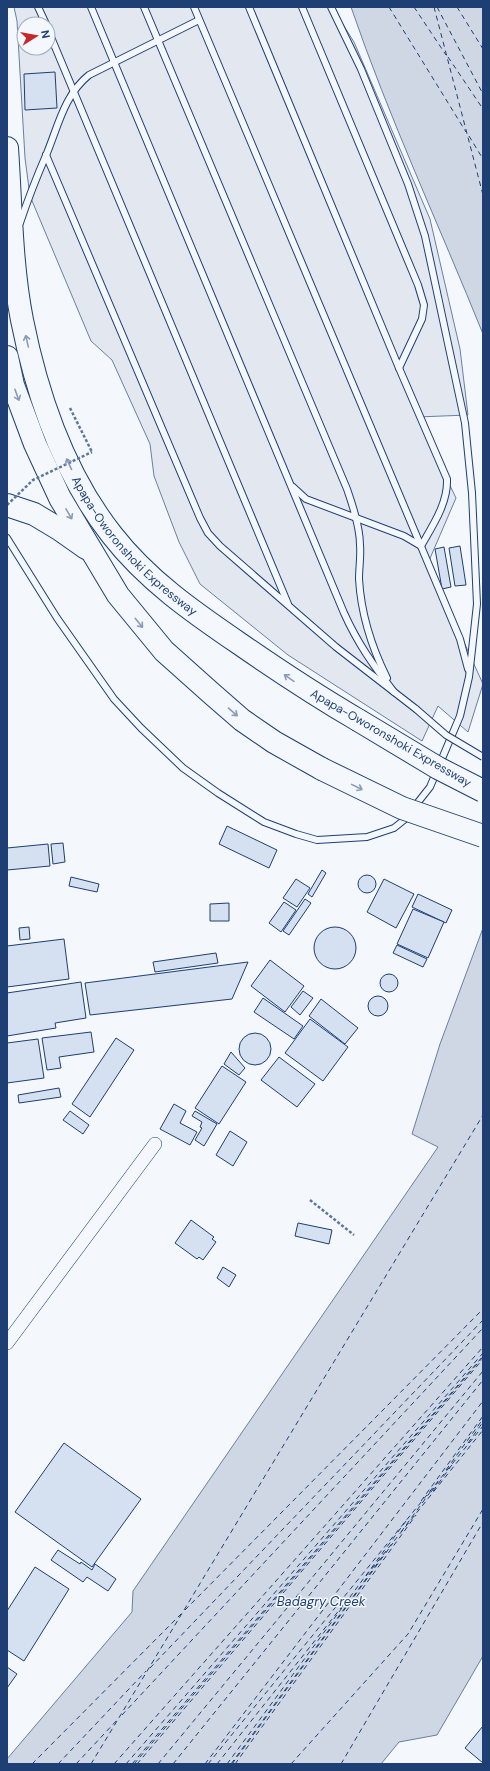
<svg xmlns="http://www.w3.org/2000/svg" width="490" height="1771" font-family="'DM Sans',sans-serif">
<rect width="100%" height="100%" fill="#f4f7fb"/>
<!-- parking -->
<path fill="#e3e8f0" stroke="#687fa3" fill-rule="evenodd" d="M14 7H332L354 42 430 219 460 349 468 415 417 417 456 498 428 563 483 684 468 732 438 706 422 741 288 655 200 584 179 542 154 476 150 444 112 360 91 341 30 196 25 158 17 21ZM24 24H48V48H24Z"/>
<!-- water -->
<g fill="#cfd7e4" stroke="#687fa3">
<path d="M351 7H483V334C439 225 389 118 351 7Z"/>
<path d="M483 928V1656L437 1735 399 1742 381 1764H7V1759L132 1612 133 1591 438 1147 412 1134 440 1044Z"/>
</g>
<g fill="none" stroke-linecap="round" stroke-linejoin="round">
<!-- ferry -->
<g stroke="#1d3f73" stroke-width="1" stroke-dasharray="5 4" stroke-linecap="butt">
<path d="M389 7 466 132"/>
<path d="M414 7 446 55"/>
<path d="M434 7 483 195"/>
<path d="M437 7 483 94"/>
<path d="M457 7 483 49"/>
<path d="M448 57 483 109"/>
<path d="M469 136 483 159"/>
<path d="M468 1443 483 1422"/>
<path d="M446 1470 483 1419"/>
<path d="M433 1491 454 1462"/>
<path d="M431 1492 438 1482"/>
<path d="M421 1501 483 1416"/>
<path d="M401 1532 431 1491"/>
<path d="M366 1576 483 1430"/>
<path d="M185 1610 483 1309"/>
<path d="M150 1668 483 1320"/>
<path d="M122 1715 483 1328"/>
<path d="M32 1764 181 1614"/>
<path d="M58 1764 146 1671"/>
<path d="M76 1764 118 1719"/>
<path d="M91 1764 483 1115"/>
<path d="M114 1764 483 1347"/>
<path d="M126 1764 483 1353"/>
<path d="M132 1764 483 1356"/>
<path d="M134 1764 483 1357"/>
<path d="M137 1764 483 1359"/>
<path d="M158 1764 483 1371"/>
<path d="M173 1764 483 1380"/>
<path d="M205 1764 483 1401"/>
<path d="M208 1764 483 1426"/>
<path d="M217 1764 344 1604"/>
<path d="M227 1764 406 1521"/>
<path d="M231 1764 382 1557"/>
<path d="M232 1764 393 1543"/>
<path d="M235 1764 416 1515"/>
<path d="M291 1764 408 1634 483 1509"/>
<path d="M341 1764 483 1522"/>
</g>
</g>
<!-- building -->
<g fill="#d5e0f0" stroke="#1d3f73">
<path d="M55 72 57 108 25 110 24 74Z"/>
<path d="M460 546 466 585 455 586 449 548Z"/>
<path d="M444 547 451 587 442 589 435 549Z"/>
<path d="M227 826 277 850 269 868 219 844Z"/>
<path d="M63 843 65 862 53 864 51 844Z"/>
<path d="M48 844 50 866 7 870V848Z"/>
<path d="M322 870 326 873 312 897 308 894Z"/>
<circle cx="367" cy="884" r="9"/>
<path d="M71 877 99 884 97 892 69 886Z"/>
<path d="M296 879 310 888 297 907 283 898Z"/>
<path d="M384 879 414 894 396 928 367 912Z"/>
<path d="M418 894 452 910 446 923 412 907Z"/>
<path d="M305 899 311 903 289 935 283 931Z"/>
<path d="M284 902 296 910 281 932 269 923Z"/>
<path d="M229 903V921H210V904Z"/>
<path d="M413 909 444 922 428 958 397 944Z"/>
<path d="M29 927 30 939 20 940 19 928Z"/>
<circle cx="335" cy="948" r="21"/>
<path d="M64 939 69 979 7 987V946Z"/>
<path d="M397 945 427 959 423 967 393 953Z"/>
<path d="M216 953 218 963 155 972 153 962Z"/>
<path d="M270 960 304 986 285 1012 251 986Z"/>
<path d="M248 962 232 999 90 1015 85 983Z"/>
<circle cx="389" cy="983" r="9"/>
<path d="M81 982 86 1018 55 1023 56 1028 7 1036V993Z"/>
<path d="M303 991 313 998 300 1015 291 1007Z"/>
<circle cx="378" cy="1006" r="10"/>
<path d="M263 998 303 1026 294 1039 254 1012Z"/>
<path d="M321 999 358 1028 345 1044 309 1016Z"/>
<path d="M310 1019 348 1047 323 1081 285 1053Z"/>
<path d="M91 1032 94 1052 59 1057 61 1068 47 1070 42 1038Z"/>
<circle cx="255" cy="1049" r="16"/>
<path d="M116 1038 134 1050 90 1117 72 1104Z"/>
<path d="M38 1039 44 1078 7 1083V1043Z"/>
<path d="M231 1052 245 1068 239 1075 224 1064Z"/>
<path d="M279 1057 315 1084 297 1107 261 1080Z"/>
<path d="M222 1066 246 1082 219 1124 195 1108Z"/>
<path d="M59 1088 61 1097 19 1103 18 1095Z"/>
<path d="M174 1104 186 1111 180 1123 197 1132 190 1145 160 1129Z"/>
<path d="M70 1111 89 1125 83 1134 63 1120Z"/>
<path d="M195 1111 217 1124 204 1146 195 1140 202 1128 200 1127 202 1122 192 1116Z"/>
<path d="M230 1131 247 1142 233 1166 216 1155Z"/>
<path d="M191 1220 214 1237 212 1239 216 1242 203 1260 199 1257 197 1259 175 1243Z"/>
<path d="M298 1223 332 1230 329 1244 295 1236Z"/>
<path d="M223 1267 236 1275 229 1287 217 1278Z"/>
<path d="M64 1443 141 1499 92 1567 15 1512Z"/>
<path d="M58 1550 80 1564 81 1562 92 1570 95 1564 116 1579 108 1591 87 1577 83 1582 51 1560Z"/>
<path d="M35 1567 69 1589 24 1661 7 1650V1611Z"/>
<path d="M7 1667 17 1674 7 1688Z"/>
<path d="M483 1726V1763L465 1748Z"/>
</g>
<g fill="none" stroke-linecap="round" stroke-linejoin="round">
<!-- lane casing -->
<g stroke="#1d3f73" stroke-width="8">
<g id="lane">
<path d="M38 7 46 24"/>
<path d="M91 7 344 613C358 644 373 665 394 692"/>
<path d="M144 7 347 489C353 506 360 527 360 545 361 556 359 568 359 579 361 613 372 648 387 678"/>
<path d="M194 7 460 639 468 669"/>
<path d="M249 7 399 368 447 479C448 503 433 525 421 546L404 536 306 499 293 487"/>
<path d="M302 7 418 285 424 305 422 319 399 368"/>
<path d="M48 30 288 604"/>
<path d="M46 155 200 518 208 533 220 546 336 647 416 709"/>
<path d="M20 223C28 199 37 176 47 153 58 126 65 94 89 75L199 20"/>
<path d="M7 538 57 618 114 699 141 728 183 768 218 793 264 822 296 834 317 840 367 837 394 828 404 820 430 787 460 716 469 677 477 604 472 493 465 423 425 236 408 184 361 69 331 7"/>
</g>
</g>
<!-- street casing -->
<g stroke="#1d3f73" stroke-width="14">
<path id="street" d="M7 1343 155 1144"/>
</g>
<!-- highway casing -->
<g stroke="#1d3f73" stroke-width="24">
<g id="highway">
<path id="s1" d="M7 148C11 205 11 264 22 320 37 395 64 474 112 535 147 580 193 612 240 644 279 671 317 696 358 720"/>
<path d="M7 357 13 385 35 444 60 498 118 595 164 651 211 693 242 720 274 742 322 769"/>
<path d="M7 505 34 514 59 529 86 548"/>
</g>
</g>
<!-- path -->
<g stroke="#5e769c" stroke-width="2.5" stroke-dasharray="3 2" stroke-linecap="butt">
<path d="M70 408 92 452"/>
<path d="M310 1200 354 1235"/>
</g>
<!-- lane -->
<use href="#lane" stroke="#f4f7fb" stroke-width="6"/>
<!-- street -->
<use href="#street" stroke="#f4f7fb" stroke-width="13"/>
<!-- highway -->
<use href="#highway" stroke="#f4f7fb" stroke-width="22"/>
<!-- lane-bridge casing -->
<g stroke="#1d3f73" stroke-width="8" stroke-linecap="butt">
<path id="lane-bridge" d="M416 709 446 735 483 757"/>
</g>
<!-- highway-bridge casing -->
<g stroke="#1d3f73" stroke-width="24" stroke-linecap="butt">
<g id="highway-bridge">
<path d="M358 720 438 768 483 791"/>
<path d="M322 769 402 808 483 836"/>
</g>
</g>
<!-- path-bridge -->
<path stroke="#5e769c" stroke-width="2.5" stroke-dasharray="3 2" stroke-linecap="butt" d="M7 505 33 480 92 452"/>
<!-- lane-bridge -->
<use href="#lane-bridge" stroke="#f4f7fb" stroke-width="6"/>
<!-- highway-bridge -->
<use href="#highway-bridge" stroke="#f4f7fb" stroke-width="22"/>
</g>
<!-- one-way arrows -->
<defs><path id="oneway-shaft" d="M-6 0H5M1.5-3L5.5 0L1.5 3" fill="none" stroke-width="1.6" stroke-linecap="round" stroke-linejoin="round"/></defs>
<g stroke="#889bb7">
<use href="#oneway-shaft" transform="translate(27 341) rotate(-103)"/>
<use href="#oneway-shaft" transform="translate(17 395) rotate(70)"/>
<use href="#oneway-shaft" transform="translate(69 464) rotate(-115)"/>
<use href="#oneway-shaft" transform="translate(69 514) rotate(60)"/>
<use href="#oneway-shaft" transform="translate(139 623) rotate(51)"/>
<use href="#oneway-shaft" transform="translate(289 678) rotate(-145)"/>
<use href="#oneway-shaft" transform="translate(233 712) rotate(41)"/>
<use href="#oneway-shaft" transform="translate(357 787) rotate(26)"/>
</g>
<g text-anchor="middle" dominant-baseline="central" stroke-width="3" stroke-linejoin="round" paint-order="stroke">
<!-- street labels -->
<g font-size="12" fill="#1d3f73" stroke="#f4f7fb">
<text stroke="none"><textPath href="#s1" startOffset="431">Apapa-Oworonshoki Expressway</textPath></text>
<text transform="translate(391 738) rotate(30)">Apapa-Oworonshoki Expressway</text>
</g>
<!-- water labels -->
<g font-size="13" font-style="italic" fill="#1d3f73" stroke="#f4f7fb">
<text x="321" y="1601">Badagry Creek</text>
</g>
</g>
<!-- border -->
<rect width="490" height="1771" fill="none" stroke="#1d3f73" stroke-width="16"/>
<!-- north arrow -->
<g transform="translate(36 36) rotate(79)"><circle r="19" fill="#f4f7fb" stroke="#9eadc5"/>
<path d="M0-3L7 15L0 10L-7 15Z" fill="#c62828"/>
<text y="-6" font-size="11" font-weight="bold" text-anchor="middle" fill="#1d3f73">N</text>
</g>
</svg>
